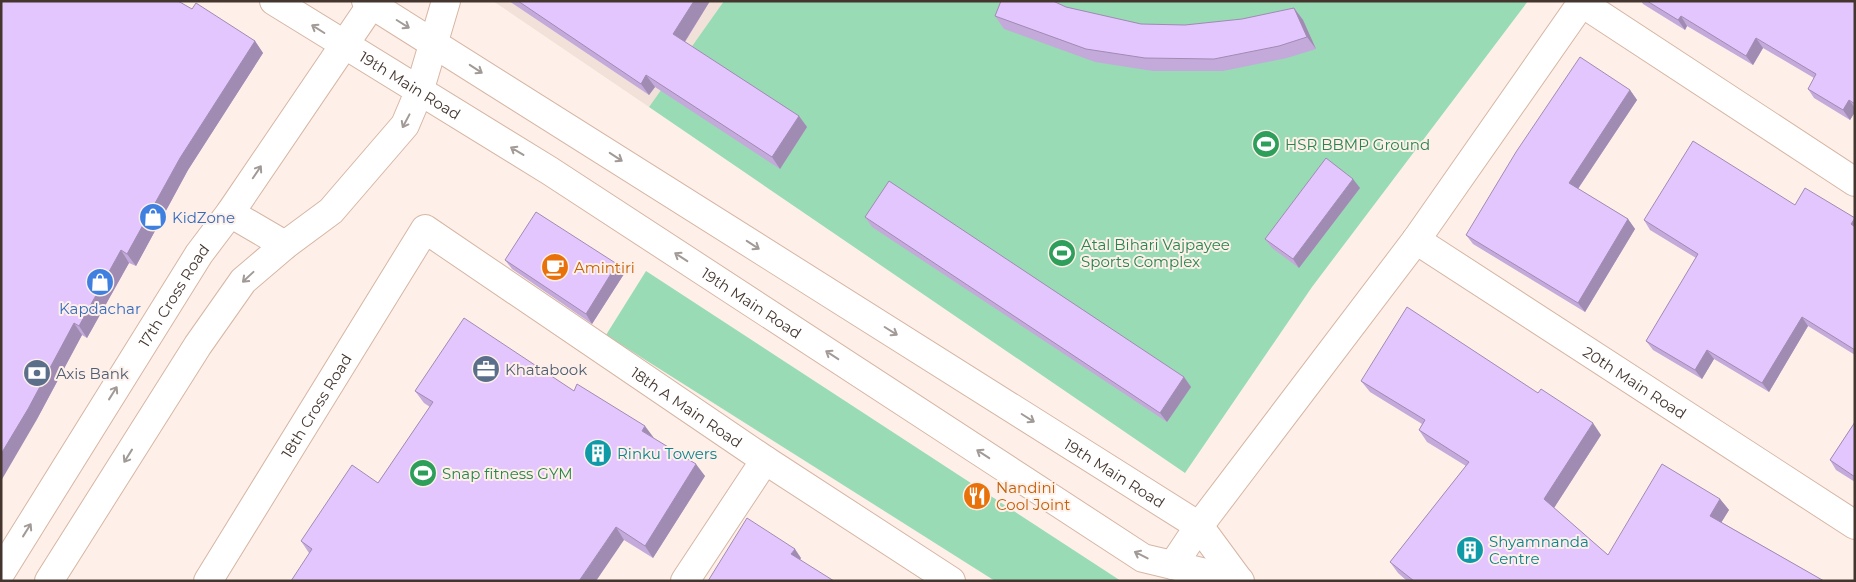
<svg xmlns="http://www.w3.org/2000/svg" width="1856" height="582" font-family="Montserrat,sans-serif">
<rect width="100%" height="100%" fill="#fef0e9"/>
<!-- built -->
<path fill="#f2e1d9" d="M493 1H724L649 107Z"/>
<!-- green -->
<g fill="#98dbb5">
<path d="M724 1H1528L1312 287 1185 473 649 107Z"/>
<path d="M646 271 1121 581H995L606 335Z"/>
</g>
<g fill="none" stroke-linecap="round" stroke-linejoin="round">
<!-- street casing -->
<g stroke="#d6b6a4" stroke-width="30">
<g id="street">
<path d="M1582 3 1855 182"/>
<path id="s1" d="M1416 240 1855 525"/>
<path d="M1173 565 1199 526 1416 240 1583 1"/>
<path id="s2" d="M208 581 425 229 765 460 951 581"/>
<path d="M685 581 765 460"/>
</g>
</g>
<!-- secondary casing -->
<g stroke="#d6b6a4" stroke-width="30">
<g id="secondary">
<path id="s3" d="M274 1 550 171 1143 558 1240 581"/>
<path id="s4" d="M366 1 1199 526 1238 579"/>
<path d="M230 213 285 245"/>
<path id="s5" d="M1 572 199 254 230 213 374 1"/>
<path d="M49 581 198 345 243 281 285 245 331 211 405 125 419 92 446 1"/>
</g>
</g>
<!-- street -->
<use href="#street" stroke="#fff" stroke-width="28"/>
<!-- secondary -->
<use href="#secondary" stroke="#fff" stroke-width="28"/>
</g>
<!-- wall -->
<g fill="#c4aadb">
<path d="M509 1H710L685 42 799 116 807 127 780 169 655 87 649 95Z"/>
<path d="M1641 1H1855V112L1850 120 1814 98 1808 89 1814 78 1763 48 1753 65 1687 26 1685 30 1643 4Z"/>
<path d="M1066 7 1141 24 1185 25 1242 19 1294 8 1303 20 1316 49 1287 58 1223 71H1153L1095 62 1004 29 995 16Z"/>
<path d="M192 9 255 41 263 53 188 170 136 266 129 263 87 338 82 335 36 421Z"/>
<path d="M1630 90 1637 100 1578 189 1628 219 1635 229 1585 312 1473 244 1466 235Z"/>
<path d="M1360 188 1299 268 1272 248 1265 239Z"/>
<path d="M1795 205 1855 219V355L1808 326 1769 392 1714 359 1702 379 1653 350 1646 341 1696 258 1650 230 1644 220Z"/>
<path d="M865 217 1184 377 1191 387 1167 422 872 227Z"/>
<path d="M505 260 624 274 592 324 512 269Z"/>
<path d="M1361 381 1601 435 1554 508 1608 555 1720 499 1729 510 1721 522 1824 581H1407L1398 573 1390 562 1466 466 1427 442 1419 430 1422 424 1370 392Z"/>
<path d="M415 391H574L653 438 705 476 653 558 624 540 309 553 301 541 378 483 430 407 424 403Z"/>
<path d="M1855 422V482L1836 470 1830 460Z"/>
</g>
<!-- shaded-wall -->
<g fill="#a08bb2">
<path d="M694 1H710L682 46 673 34Z"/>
<path d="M1294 8 1303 20 1316 49 1307 37Z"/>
<path d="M1681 16 1687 26 1685 30 1678 20Z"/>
<path d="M1756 38 1763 48 1753 65 1746 56Z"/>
<path d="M255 41 263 53 188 170 136 266 127 254 180 158Z"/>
<path d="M646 75 655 87 649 95 641 84Z"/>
<path d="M1630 90 1637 100 1575 193 1569 183Z"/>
<path d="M1849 100 1855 108V112L1850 120 1843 110Z"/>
<path d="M799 116 807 127 780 169 772 157Z"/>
<path d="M1353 179 1360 188 1299 268 1293 259Z"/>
<path d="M1628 219 1635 229 1585 312 1578 303Z"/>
<path d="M1855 219V229L1851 224Z"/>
<path d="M121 250 129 263 87 338 79 326Z"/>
<path d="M617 264 624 274 592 324 586 314Z"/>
<path d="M1802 317 1808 326 1769 392 1762 383Z"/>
<path d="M74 323 82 335 36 421 1 481V454Z"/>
<path d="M1707 350 1714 359 1702 379 1695 370Z"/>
<path d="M1184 377 1191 387 1167 422 1160 413Z"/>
<path d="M1593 423 1601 435 1552 511 1544 499Z"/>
<path d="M645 426 654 438 642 431Z"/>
<path d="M696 464 705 476 653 558 645 546Z"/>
<path d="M1720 499 1729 510 1718 528 1710 516Z"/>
<path d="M616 527 624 540 596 581H579Z"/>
<path d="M795 549 801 558 798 564 791 554Z"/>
</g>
<!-- building -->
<g fill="#e4c6ff" stroke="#a08bb2">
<path d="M1 1H178L192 9 196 3 255 41 180 158 127 254 121 250 79 326 74 323 28 409 1 454Z"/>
<path d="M518 1H694L673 34 799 116 772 157 646 75 641 84Z"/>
<path d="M1001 1H1053L1066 7 1141 24 1185 25 1242 19 1294 8 1307 37 1279 46 1214 59 1145 58 1086 49 995 16Z"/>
<path d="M1647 1H1855V104L1849 100 1843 110 1808 89 1816 74 1756 38 1746 56 1681 16 1678 20Z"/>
<path d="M1580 57 1630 90 1569 183 1628 219 1578 303 1466 235 1516 152Z"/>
<path d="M1693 141 1795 205 1805 188 1855 218 1851 224 1855 227V350L1802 317 1762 383 1707 350 1695 370 1646 341 1698 254 1644 220Z"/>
<path d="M1326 158 1353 179 1293 259 1265 239Z"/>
<path d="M889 181 1184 377 1160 413 865 217Z"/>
<path d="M536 212 617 264 586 314 505 260Z"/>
<path d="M1407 307 1538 393 1541 389 1593 423 1544 499 1608 555 1662 464 1720 499 1710 516 1824 581H1414L1390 562 1469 462 1419 430 1425 420 1361 381Z"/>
<path d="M464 318 574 391 577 384 645 426 642 431 696 464 645 546 616 527 579 581H291L312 549 301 541 352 465 378 483 433 402 415 391Z"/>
<path d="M1855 422V477L1830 460Z"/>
<path d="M747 518 795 549 791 554 834 581H708Z"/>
</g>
<!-- one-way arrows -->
<defs><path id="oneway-shaft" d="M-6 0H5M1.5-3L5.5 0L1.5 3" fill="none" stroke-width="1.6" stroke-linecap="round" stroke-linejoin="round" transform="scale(1.25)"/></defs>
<g stroke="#a29a97">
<use href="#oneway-shaft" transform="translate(403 24) rotate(32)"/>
<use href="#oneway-shaft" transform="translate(318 29) rotate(-148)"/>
<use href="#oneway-shaft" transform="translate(476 69) rotate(33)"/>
<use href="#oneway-shaft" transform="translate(406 121) rotate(118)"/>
<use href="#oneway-shaft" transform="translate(517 151) rotate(-149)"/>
<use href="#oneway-shaft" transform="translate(616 157) rotate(33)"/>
<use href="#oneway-shaft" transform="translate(257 172) rotate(-56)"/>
<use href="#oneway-shaft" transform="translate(753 245) rotate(33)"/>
<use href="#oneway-shaft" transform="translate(681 257) rotate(-147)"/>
<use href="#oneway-shaft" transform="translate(248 277) rotate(137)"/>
<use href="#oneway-shaft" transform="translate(891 331) rotate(32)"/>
<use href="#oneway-shaft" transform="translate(832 355) rotate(-147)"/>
<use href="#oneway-shaft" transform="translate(113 393) rotate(-58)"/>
<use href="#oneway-shaft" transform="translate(1028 418) rotate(32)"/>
<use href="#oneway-shaft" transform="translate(983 454) rotate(-147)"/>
<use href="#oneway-shaft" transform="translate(128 456) rotate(122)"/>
<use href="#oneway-shaft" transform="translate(27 530) rotate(-58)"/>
<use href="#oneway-shaft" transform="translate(1141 555) rotate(-153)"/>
</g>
<!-- icons -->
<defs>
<g id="stadium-disc" transform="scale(1.4375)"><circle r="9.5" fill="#2e9e5b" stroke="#fef0e9"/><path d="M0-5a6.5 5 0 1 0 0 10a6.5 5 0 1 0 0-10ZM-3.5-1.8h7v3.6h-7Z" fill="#fff"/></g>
<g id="shop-disc" transform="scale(1.4375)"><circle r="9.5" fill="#3f7fe0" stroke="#fef0e9"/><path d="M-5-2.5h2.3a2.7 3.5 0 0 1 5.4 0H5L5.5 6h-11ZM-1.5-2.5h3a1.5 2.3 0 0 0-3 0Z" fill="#fff"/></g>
<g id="cafe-disc" transform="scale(1.4375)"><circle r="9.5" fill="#e8710a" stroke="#fef0e9"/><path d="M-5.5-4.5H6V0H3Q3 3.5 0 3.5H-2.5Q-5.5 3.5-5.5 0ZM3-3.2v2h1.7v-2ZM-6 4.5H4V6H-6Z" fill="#fff"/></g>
<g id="office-disc" transform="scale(1.4375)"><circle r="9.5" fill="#5c6f8a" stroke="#fef0e9"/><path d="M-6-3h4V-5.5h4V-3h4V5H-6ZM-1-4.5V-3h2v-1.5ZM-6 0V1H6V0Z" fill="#fff"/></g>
<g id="bank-disc" transform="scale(1.4375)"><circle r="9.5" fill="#5c6f8a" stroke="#fef0e9"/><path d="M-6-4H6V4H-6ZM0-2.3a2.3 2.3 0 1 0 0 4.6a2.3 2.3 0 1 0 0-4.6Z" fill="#fff"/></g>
<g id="building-disc" transform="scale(1.4375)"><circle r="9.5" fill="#0f9aa8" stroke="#fef0e9"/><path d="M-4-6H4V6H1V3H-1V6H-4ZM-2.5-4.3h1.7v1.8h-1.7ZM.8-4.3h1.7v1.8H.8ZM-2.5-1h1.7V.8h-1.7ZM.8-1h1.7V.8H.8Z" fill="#fff"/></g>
<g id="restaurant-disc" transform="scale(1.4375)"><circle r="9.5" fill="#e8710a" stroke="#fef0e9"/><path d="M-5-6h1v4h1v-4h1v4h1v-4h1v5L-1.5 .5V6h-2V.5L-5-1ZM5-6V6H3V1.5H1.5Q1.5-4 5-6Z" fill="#fff"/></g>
</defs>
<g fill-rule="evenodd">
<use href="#stadium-disc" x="1266" y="144"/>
<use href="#shop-disc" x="153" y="217"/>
<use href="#stadium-disc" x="1062" y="253"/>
<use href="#cafe-disc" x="555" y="267"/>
<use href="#shop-disc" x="100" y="282"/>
<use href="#office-disc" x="486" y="369"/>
<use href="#bank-disc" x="37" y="373"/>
<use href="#building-disc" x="598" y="453"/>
<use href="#stadium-disc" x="423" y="473"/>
<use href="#restaurant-disc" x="977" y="496"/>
<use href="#building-disc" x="1470" y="550"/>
</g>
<g text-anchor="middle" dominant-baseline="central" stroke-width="4" stroke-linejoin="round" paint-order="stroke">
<!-- street labels -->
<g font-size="15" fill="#44362f" stroke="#fef0e9">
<text stroke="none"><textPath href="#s3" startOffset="160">19th Main Road</textPath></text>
<text stroke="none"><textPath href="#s5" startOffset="326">17th Cross Road</textPath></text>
<text stroke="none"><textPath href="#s3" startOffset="565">19th Main Road</textPath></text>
<text stroke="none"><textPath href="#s1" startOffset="261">20th Main Road</textPath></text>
<text stroke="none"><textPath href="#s2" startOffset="206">18th Cross Road</textPath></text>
<text stroke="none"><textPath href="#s2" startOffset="730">18th A Main Road</textPath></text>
<text stroke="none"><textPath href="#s4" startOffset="885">19th Main Road</textPath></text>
</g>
<!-- leisure labels -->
<g font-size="15" fill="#27864d" stroke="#fef0e9" text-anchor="start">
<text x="1285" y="144">HSR BBMP Ground</text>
<text x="1081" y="244">Atal Bihari Vajpayee<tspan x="1081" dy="17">Sports Complex</tspan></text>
<text x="442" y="473">Snap fitness GYM</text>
</g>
<!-- shop labels -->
<g font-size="15" fill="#366cbe" stroke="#fef0e9" text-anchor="start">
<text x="172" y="217">KidZone</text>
<text x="100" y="308" text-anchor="middle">Kapdachar</text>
</g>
<!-- food labels -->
<g font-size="15" fill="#c56008" stroke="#fef0e9" text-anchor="start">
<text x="574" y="267">Amintiri</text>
<text x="996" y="487">Nandini<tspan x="996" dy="17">Cool Joint</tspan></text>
</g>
<!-- service labels -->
<g font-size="15" fill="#4e5e75" stroke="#fef0e9" text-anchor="start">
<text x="505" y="369">Khatabook</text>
<text x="56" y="373">Axis Bank</text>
</g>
<!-- culture labels -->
<g font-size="15" fill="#0d838f" stroke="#fef0e9" text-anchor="start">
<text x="617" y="453">Rinku Towers</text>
<text x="1489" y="541">Shyamnanda<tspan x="1489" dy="17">Centre</tspan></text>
</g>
</g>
<!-- border -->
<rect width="1856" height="582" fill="none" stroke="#44362f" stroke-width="5"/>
</svg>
